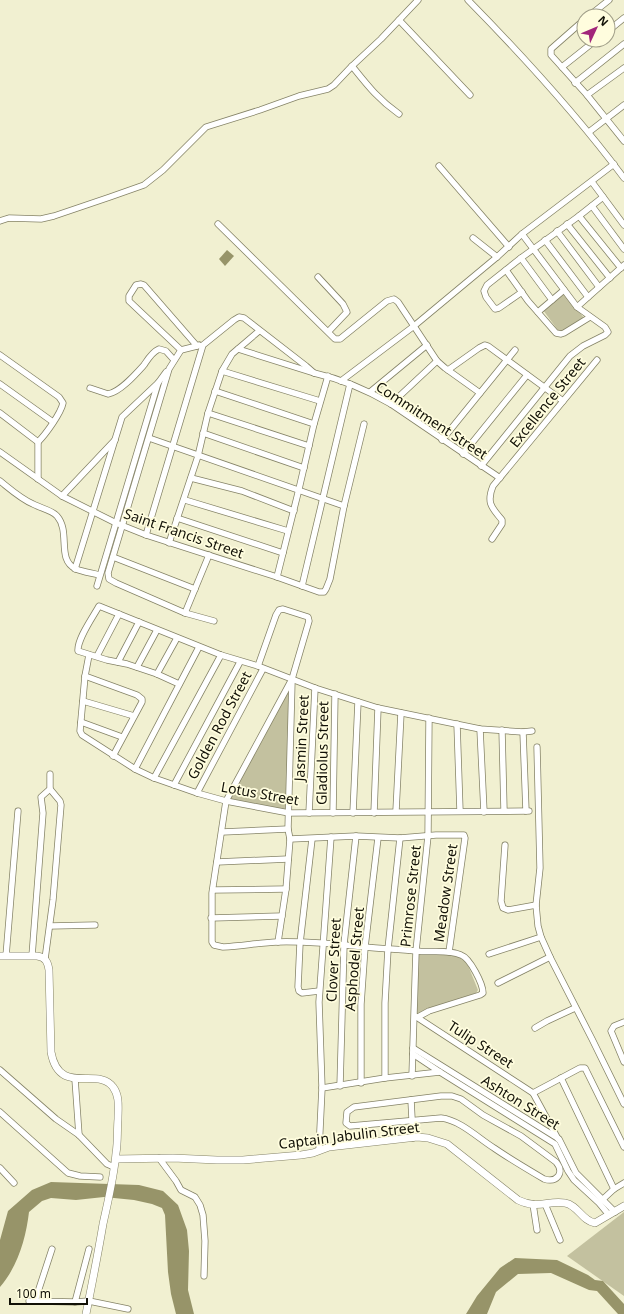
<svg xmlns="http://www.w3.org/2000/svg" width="624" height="1314" font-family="'Noto Sans',sans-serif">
<rect width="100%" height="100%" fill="#f1f0d1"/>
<!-- green -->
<g fill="#c3c19f">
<path d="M565 294 584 318 560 333 543 310Z"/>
<path d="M289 690 286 810 230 799Z"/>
<path d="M418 953H455L465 958 478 990 476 993 430 1009 419 1015 416 1014Z"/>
<path d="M624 1212V1296L567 1256Z"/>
</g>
<!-- water -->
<g fill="#979469">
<path d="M227 250 234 256 225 266 219 259Z"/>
<path d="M51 1182 139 1185 163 1191 178 1205 187 1230 189 1251 188 1290 194 1314H176L171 1294 168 1272 165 1215 162 1208 152 1204 134 1200 104 1197 76 1200 51 1198 42 1201 29 1212C26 1238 18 1266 0 1287V1240L8 1211 32 1190Z"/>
<path d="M515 1258 557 1260 588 1275 595 1280 603 1281 624 1304V1314H618L597 1291 589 1290 551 1273 518 1274 496 1292 487 1314H466L477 1296 500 1268Z"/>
</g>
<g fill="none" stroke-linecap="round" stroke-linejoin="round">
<!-- minor casing -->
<g stroke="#858367" stroke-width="7">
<g id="minor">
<path d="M468 0C523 56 577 115 624 178"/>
<path d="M589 16 609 0"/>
<path d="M399 20 470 95"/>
<path d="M584 20 551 49V55L587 95 624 141"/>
<path d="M608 31 624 18"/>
<path d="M352 66C368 86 378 99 399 114"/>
<path d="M562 67 596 40"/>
<path d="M575 83 624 44"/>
<path d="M587 95 624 68"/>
<path d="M589 132 624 105"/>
<path d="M439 166 509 247"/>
<path d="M592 182 624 225"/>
<path d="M592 206 624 249"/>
<path d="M579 216 621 268"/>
<path d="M0 221 9 218 41 219 54 216 110 197 144 185 163 170 206 127 260 110 299 96 328 89 334 85 352 66 381 39 418 0"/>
<path d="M218 224 335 339H340L387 301 394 299 398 302 437 361 445 368 480 393"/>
<path d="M567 224 610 278"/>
<path d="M557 231 599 287"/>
<path d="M473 238 497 257"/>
<path d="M545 240 588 297"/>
<path d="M521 258 552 300"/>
<path d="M506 270 528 301 556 333 561 334 564 333 590 317"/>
<path d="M318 277 343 304 347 312 329 331"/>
<path d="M522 292 499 308 495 309 486 297 484 291 487 285 521 258 579 216 603 197"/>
<path d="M577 307 624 265"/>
<path d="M538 312 564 290"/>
<path d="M197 346 181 350 169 369 108 573 109 579 116 583 185 613 214 621"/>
<path d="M238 349 314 373C341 379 367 390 391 404L500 478"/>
<path d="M181 350 129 301V296L136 285 141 284 144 285 197 346 199 345"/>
<path d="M0 355 59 397 63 403C61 413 46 434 38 442"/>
<path d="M448 370 479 348 485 345 488 346 563 401"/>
<path d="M222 371 320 401"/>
<path d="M341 381 414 326 497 257 522 234 614 164"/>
<path d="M0 384 53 422"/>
<path d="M90 388 108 394C120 392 135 375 144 365 148 359 152 352 159 349L166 351 174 360"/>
<path d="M215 391 314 424"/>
<path d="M370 392 427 345"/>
<path d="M391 404 437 361"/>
<path d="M0 413 38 442V479"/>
<path d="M208 413 309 446"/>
<path d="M203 433 304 468"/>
<path d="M149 438 344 506"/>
<path d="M442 440 515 350"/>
<path d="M0 452 62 496 116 523 146 535 277 577 319 592H324L326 589 330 579 344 506 364 424"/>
<path d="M463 454 527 375"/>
<path d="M481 466 570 356 583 346 605 335 608 332 605 327 577 307 522 234"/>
<path d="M191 478 242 491 294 511"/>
<path d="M0 481C10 489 21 499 33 504 40 508 52 510 57 516 71 532 56 560 76 569 83 572 92 573 99 575"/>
<path d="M62 496 115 440"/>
<path d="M185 500 288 531"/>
<path d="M177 518 283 553"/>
<path d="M146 535 203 345 234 320 239 317 244 318 306 366 314 373"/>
<path d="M492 539 502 524V520C492 508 486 503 493 486L597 360"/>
<path d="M169 543 198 456 208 413 222 371 232 354 259 331"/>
<path d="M113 557 195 589"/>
<path d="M75 569 122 417 158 383 166 372"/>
<path d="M277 577 299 489 314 424 328 376"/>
<path d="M97 586 158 383"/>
<path d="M302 586 350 384"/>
<path d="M185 613 209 555"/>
<path d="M89 655 85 676 80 731 82 735 135 769 154 778 197 793 226 801 289 813 529 811"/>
<path d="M97 656 119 614"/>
<path d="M118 662 139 622"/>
<path d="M258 666 276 615 279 610 283 609 308 617 309 621 292 679 226 801 212 893V942L214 945 223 947C241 946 259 943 277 942 306 941 336 944 365 947 382 949 399 949 416 951 431 953 447 949 461 955 470 958 483 984 483 993L480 995 429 1011 418 1017"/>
<path d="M137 667 157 630"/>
<path d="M157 674 177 638"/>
<path d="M85 676 137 695 142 699V702L113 756"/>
<path d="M179 684 157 674 127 664 107 660 78 651C77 639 93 617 99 606L221 655 258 666 315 688 378 708 480 729 523 732 532 731"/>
<path d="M83 701 134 716"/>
<path d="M81 722 122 737"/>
<path d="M457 724 460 811"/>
<path d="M480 729 484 812"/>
<path d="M502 730 504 810"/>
<path d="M523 732 526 811"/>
<path d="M537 747 540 868 536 905 538 926 541 937 550 957 592 1039 624 1104"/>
<path d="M135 769 199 647"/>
<path d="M154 778 221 655"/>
<path d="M174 785 240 662"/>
<path d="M197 793 263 669"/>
<path d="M396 811 401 713"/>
<path d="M309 813 315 688"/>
<path d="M333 813 335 694"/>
<path d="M353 813 358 702"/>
<path d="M374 813 378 708"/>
<path d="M222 832 288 829"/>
<path d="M290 839 356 836 400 838 436 835H464L465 838 449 952"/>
<path d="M312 839 300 943 298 987 299 991 302 993 319 991"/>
<path d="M505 845 501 901 503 908 508 910 536 905"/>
<path d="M217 862 288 859"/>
<path d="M213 890 286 889"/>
<path d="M211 918 282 916"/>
<path d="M50 926 95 925"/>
<path d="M278 942 286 889 290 839 288 829 292 681"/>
<path d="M489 954 541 937"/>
<path d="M6 956 18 811"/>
<path d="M32 956 43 813 41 797 50 789V774"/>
<path d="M45 959 53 900 61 805 60 801 50 789"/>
<path d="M498 983 550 957"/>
<path d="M415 1016 533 1093 558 1139"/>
<path d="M624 1022 614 1026 611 1031 624 1062"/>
<path d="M535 1028 547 1021 575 1008"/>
<path d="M413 1048 559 1139 576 1173 615 1212"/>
<path d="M413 1054 440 1072 555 1144 568 1171 574 1180 599 1203 609 1215"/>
<path d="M0 1070 56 1119 79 1135 107 1164 114 1167"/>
<path d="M412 1076 416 951 428 836 429 718"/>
<path d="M385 1078V1003L388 949 400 838"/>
<path d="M561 1078 614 1189"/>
<path d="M75 1079 79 1135"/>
<path d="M361 1083V1004L365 947 378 838"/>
<path d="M340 1086 344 944 356 836"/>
<path d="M322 1088 385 1078 440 1072"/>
<path d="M533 1093 580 1068H585L624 1147"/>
<path d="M441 1096H452L461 1099 483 1115 521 1136 556 1162C565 1173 557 1183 544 1179 527 1169 510 1159 494 1148 478 1138 460 1120 441 1118L350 1126 346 1123 347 1112 354 1107Z"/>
<path d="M411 1100 413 1138"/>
<path d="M0 1112 68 1173 80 1176 100 1177"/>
<path d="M319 1150 322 1088 319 1002 331 837"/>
<path d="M159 1158 176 1181 181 1190 195 1197 200 1205 203 1215 205 1241 204 1276"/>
<path d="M0 1168 14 1183"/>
<path d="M601 1201 614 1189 624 1183"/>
<path d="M533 1204 537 1230"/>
<path d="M545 1204 560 1240"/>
<path d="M89 1249 75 1302 89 1301 128 1309"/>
<path d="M29 1301 75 1302"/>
<path d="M35 1301 52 1249"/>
</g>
</g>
<!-- tertiary casing -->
<g stroke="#858367" stroke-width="8">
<g id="tertiary">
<path d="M0 956H37C46 957 48 963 49 970L51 1052C59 1097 98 1066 113 1087 120 1096 118 1108 118 1119 117 1130 118 1142 116 1153 114 1177 108 1201 103 1224 98 1254 92 1284 86 1314"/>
<path d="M116 1159 173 1158 217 1160H243L301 1155 313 1153 329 1147 417 1137 428 1138 447 1144 518 1200C539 1210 547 1200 565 1203 578 1205 582 1221 595 1223L624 1206"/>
</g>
</g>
<!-- minor -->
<use href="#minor" stroke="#fff" stroke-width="5.5"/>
<!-- tertiary -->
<use href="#tertiary" stroke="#fff" stroke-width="7"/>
</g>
<g text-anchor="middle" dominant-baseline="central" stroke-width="3.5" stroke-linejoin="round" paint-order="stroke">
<!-- street labels -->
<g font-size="14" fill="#111006" stroke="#fffdde">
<text transform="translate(547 402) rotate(-51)">Excellence Street</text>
<text transform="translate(432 420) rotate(33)">Commitment Street</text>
<text transform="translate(184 533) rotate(19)">Saint Francis Street</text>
<text transform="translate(219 725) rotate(-62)">Golden Rod Street</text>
<text transform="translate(301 738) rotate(-87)">Jasmin Street</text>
<text transform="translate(322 753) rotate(-89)">Gladiolus Street</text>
<text transform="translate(260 793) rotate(10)">Lotus Street</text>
<text transform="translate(445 893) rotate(-82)">Meadow Street</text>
<text transform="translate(410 896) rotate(-84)">Primrose Street</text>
<text transform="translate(354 959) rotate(-85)">Asphodel Street</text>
<text transform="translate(333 960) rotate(-87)">Clover Street</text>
<text transform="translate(481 1044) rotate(33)">Tulip Street</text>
<text transform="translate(521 1102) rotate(32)">Ashton Street</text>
<text transform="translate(349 1135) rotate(-7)">Captain Jabulin Street</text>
</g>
</g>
<!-- north arrow -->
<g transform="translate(596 28) rotate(46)"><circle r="19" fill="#fffdde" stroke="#a09e88"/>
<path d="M0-3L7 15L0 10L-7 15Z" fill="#a2267a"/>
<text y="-6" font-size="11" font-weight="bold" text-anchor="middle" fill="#111006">N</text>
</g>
<!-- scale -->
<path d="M10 1298v6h77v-6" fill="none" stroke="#111006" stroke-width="2"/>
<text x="16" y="1298" font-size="12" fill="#111006" stroke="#fffdde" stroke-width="3" paint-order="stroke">100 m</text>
</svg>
